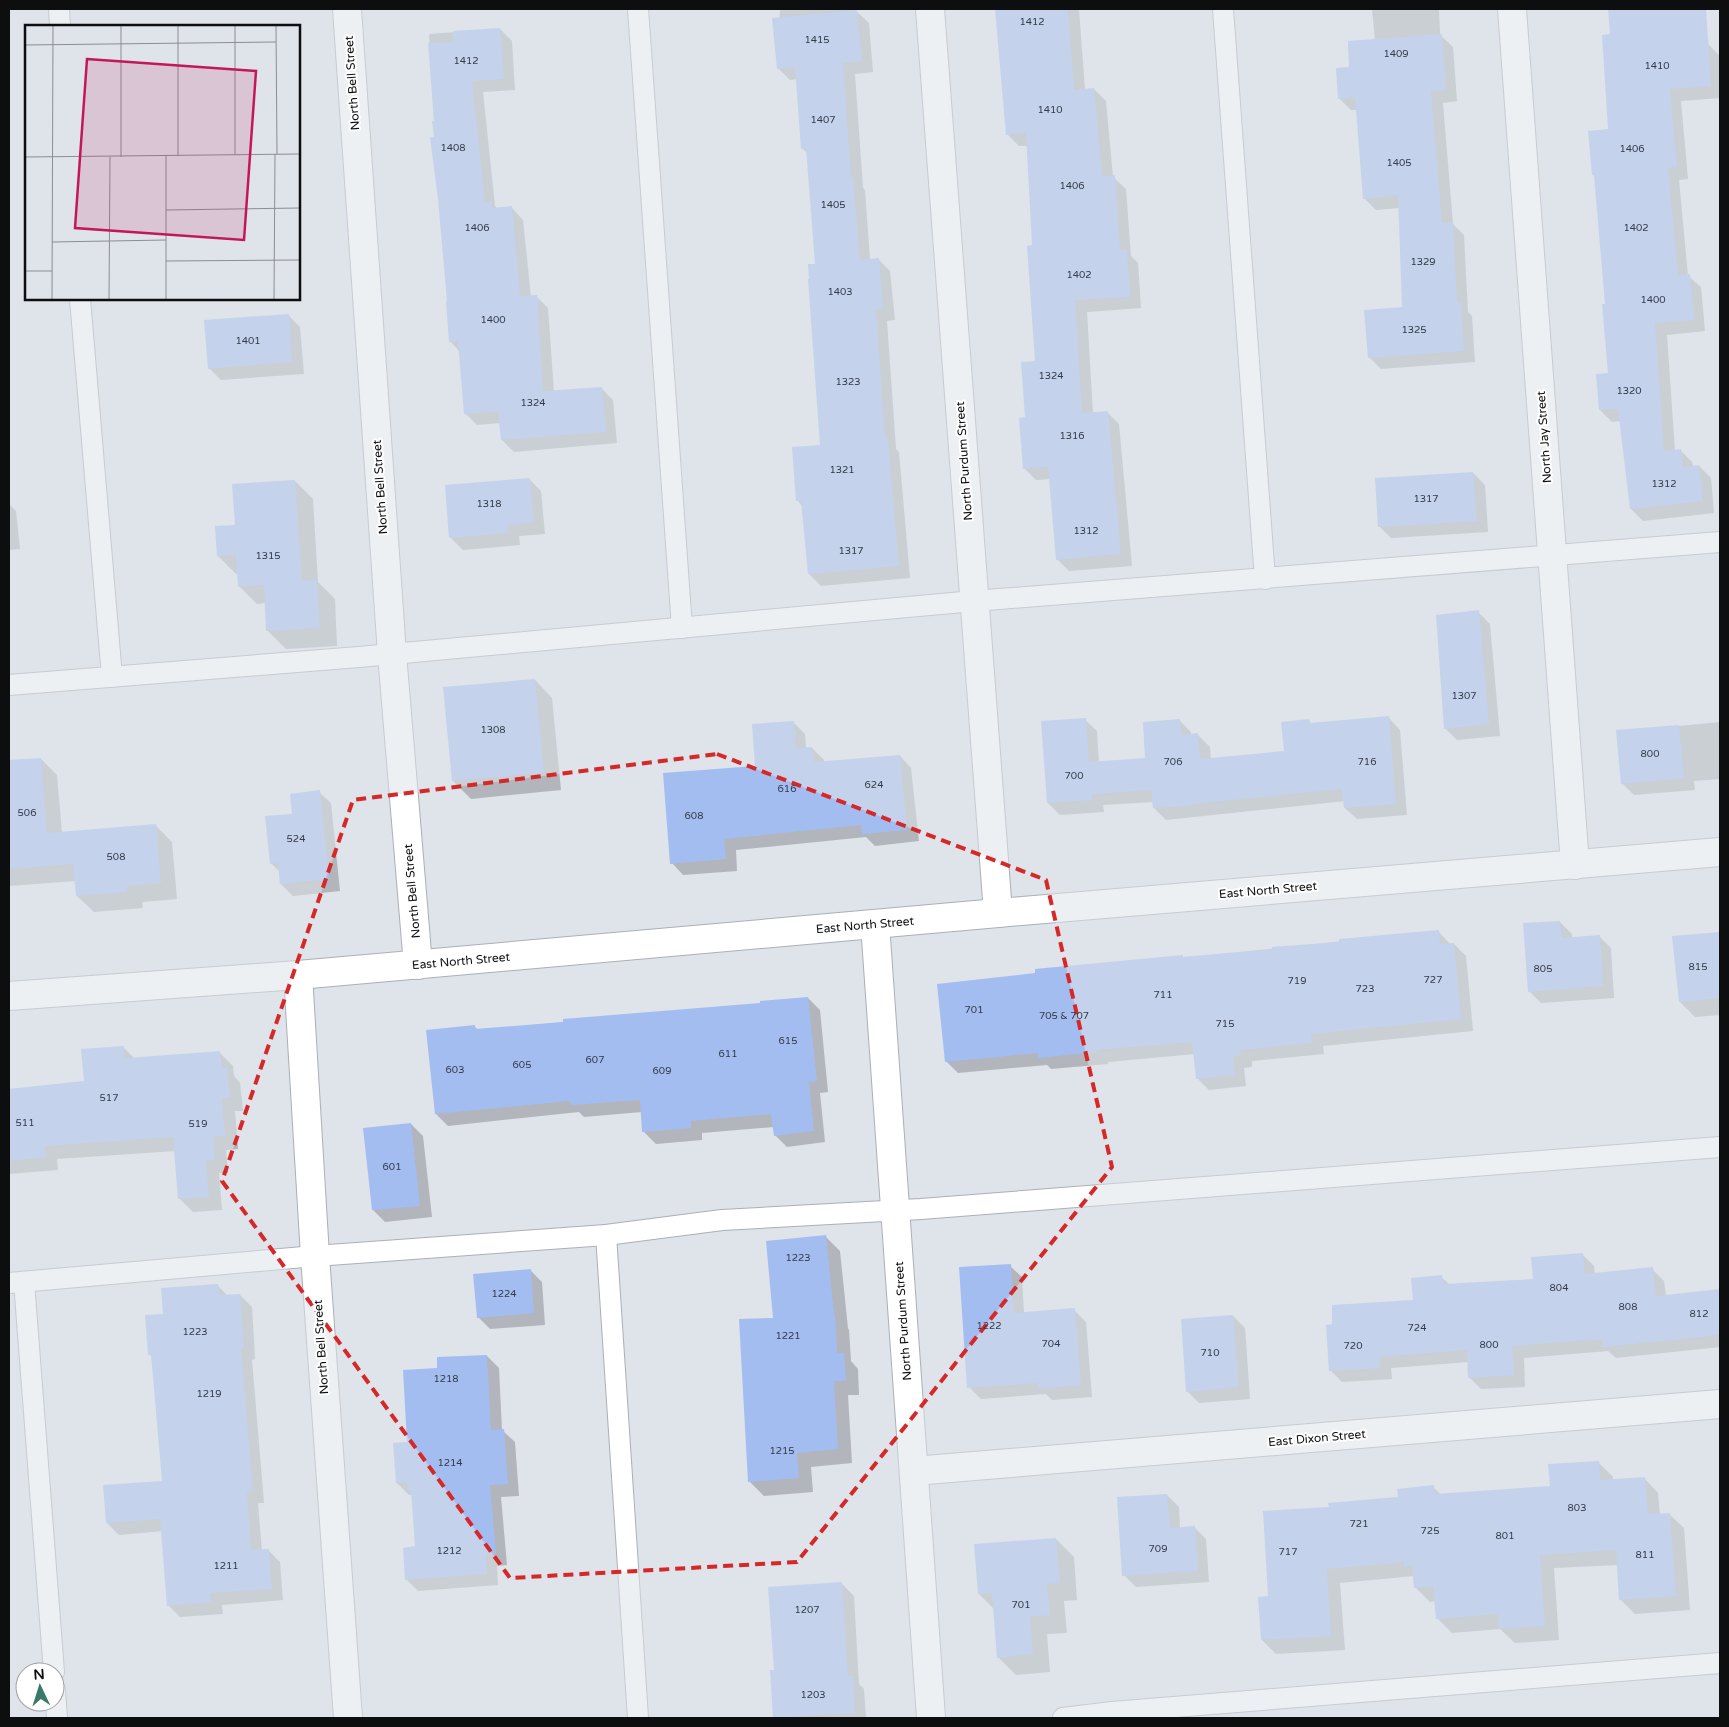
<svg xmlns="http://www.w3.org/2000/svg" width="1729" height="1727" font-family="'Varela Round',sans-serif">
<rect width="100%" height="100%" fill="#dfe3ea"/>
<!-- shadow -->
<g fill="#0003">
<path d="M780 9H857V12L869 23 873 72 855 74 863 188 865 190 870 260 878 259 890 271 895 320 887 321 896 449 899 452 910 578 821 586 809 574 802 506 798 501 821 446 816 265 807 153 802 148 797 79 790 80 778 68Z"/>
<path d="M997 9H1079L1085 90 1094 89 1106 101 1113 177 1126 189 1131 256 1138 263 1141 308 1087 312 1093 413 1107 412 1119 424 1132 566 1069 571 1057 559 1050 479 1036 480 1024 468 1027 419 1036 362 1033 247 1027 146H1019L1007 134Z"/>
<path d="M1372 9H1439L1440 35 1453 47 1457 101 1443 103 1453 224 1464 235 1468 312 1472 316 1475 362 1381 369 1369 357 1404 308 1400 208 1376 210 1364 198 1357 110H1351L1339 98 1351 68 1375 40Z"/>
<path d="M1609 9H1692L1695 44H1708L1719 55 1720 98 1681 101 1688 179 1679 180 1688 276 1701 287 1705 331 1667 335 1675 451 1680 450 1692 462 1693 467 1699 466 1711 478 1714 513 1643 521 1631 509 1621 421 1612 422 1600 410 1610 374 1606 305 1595 177 1593 175 1610 130 1611 35Z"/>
<path d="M500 29 512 41 515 90 483 92 495 206 498 209 512 208 523 220 531 297 536 296 548 308 554 392 601 388 613 400 617 443 514 452 502 440 500 423 477 425 465 413 460 352 450 341 448 302 435 138 429 34Z"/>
<path d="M288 315 300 327 304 374 221 380 209 368Z"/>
<path d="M1473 473 1485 485 1488 532 1391 538 1379 526Z"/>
<path d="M530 480 541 491 545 534 519 536 520 545 463 550 451 538Z"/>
<path d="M295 481 313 499 318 582 335 599 337 646 286 649 268 631 266 603 257 604 239 586 238 573 236 574 218 556 237 526Z"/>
<path d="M9 504 16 511 20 549 9 550Z"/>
<path d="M1478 612 1490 624 1500 736 1457 740 1445 728Z"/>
<path d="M535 680 552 698 561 790 471 799 453 781Z"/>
<path d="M1389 718 1400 730 1407 815 1357 819 1345 808V801L1166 820 1154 808V802L1103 805 1104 812 1060 815 1048 803 1085 720 1097 731 1099 763 1147 760 1179 720 1191 732V735H1198L1210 747 1211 760 1285 752 1309 721 1312 724Z"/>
<path d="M793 722 805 734 806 749 812 748 824 760V762L900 756 911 768 919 841 875 846 866 837 736 850 737 871 683 875 672 863 757 767Z"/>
<path d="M1720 722V779L1694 781 1695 790 1634 795 1622 783 1618 732Z"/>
<path d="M41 759 57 775 62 833 155 825 172 842 177 899 142 902 143 908 94 912 77 896 76 881 9 886V761Z"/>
<path d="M319 792 331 803 340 891 293 896 281 884 280 872 271 863 293 815Z"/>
<path d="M1560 922 1572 934V938L1599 936 1611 948 1614 998 1541 1003 1529 991Z"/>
<path d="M1438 931 1450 944H1454L1466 956 1473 1031 1323 1046 1324 1054 1252 1061V1067L1244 1068 1246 1086 1209 1090 1197 1078 1195 1054 1108 1062V1064L1051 1069 1047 1065 958 1073 946 1061 1184 958Z"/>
<path d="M1720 934V1015L1695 1017 1680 1002 1674 937Z"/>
<path d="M808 998 820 1010 828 1092 820 1093 825 1142 787 1147 775 1135 774 1127 702 1133V1140L656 1144 644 1132 642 1112 584 1117 579 1112 448 1126 436 1114 474 1026 478 1030 761 1004Z"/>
<path d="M123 1047 135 1059 220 1053 233 1066 234 1076 240 1083 243 1111H235L238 1149 226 1150 228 1173H219L222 1210 193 1212 179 1198 176 1151 57 1159 58 1170 9 1174V1090L85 1082Z"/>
<path d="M411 1124 423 1136 432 1217 385 1222 373 1210Z"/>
<path d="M826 1237 840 1251 848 1328 849 1330 851 1361 858 1369 859 1395H848L852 1463 811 1467 813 1492 764 1496 749 1481 774 1319Z"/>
<path d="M1582 1254 1594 1266 1595 1275 1652 1269 1664 1281 1666 1296 1720 1290V1347L1616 1358 1608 1351 1524 1358 1525 1387 1481 1389 1469 1377V1362L1391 1368 1392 1379 1342 1382 1330 1370 1415 1301 1441 1277 1450 1285 1534 1280Z"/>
<path d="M1010 1266 1022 1277 1024 1314 1074 1310 1086 1322 1092 1397 1052 1400 1046 1394 981 1399 969 1387Z"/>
<path d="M530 1270 542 1282 545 1325 490 1329 478 1317Z"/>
<path d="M217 1285 228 1296 240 1295 252 1307 255 1359 252 1360 264 1503H258L262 1551 268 1550 280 1562 283 1600 222 1605 223 1614 180 1617 168 1605 163 1531 119 1535 107 1523 163 1482 152 1357 149 1354 165 1315Z"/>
<path d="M1233 1316 1245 1328 1250 1399 1199 1403 1187 1391Z"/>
<path d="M487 1356 499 1368 502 1430 515 1442 519 1496 501 1497 507 1565 497 1566 498 1585 418 1591 406 1579 416 1547 413 1494 409 1495 397 1483 408 1443 438 1369Z"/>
<path d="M1599 1463 1613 1477V1480L1644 1478 1658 1493 1660 1515 1669 1514 1684 1528 1690 1610 1635 1614 1621 1600 1618 1565 1554 1568 1559 1640 1515 1643 1500 1629 1452 1633 1438 1619 1436 1601 1430 1602 1415 1587 1414 1576 1340 1583 1345 1650 1276 1654 1262 1640 1270 1597 1330 1508 1399 1498 1433 1487 1441 1495 1551 1487Z"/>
<path d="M1167 1495 1179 1507 1180 1528 1194 1527 1206 1539 1209 1582 1136 1587 1124 1575Z"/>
<path d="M1056 1539 1074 1557 1077 1600 1064 1601 1067 1633 1047 1634 1050 1672 1016 1675 998 1657 995 1610 979 1594Z"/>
<path d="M842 1584 854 1596 859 1684 864 1689 866 1718H775L771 1672 776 1671Z"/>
</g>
<!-- building -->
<g fill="#a4bdf0">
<path d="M995 9H1068L1074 90 1094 88 1102 176 1115 175 1120 250H1127L1130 297 1075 300 1082 413 1108 411 1121 554 1056 560 1048 467 1023 469 1019 418 1025 417 1021 362 1035 361 1027 246 1032 245 1026 133 1006 135Z"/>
<path d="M1608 9H1706L1711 86 1670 89 1677 167 1668 168 1678 275 1690 274 1694 320 1655 323 1664 451 1681 449 1683 467 1699 465 1703 501 1630 509 1618 409 1599 410 1596 374 1608 373 1602 304H1605L1594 175H1592L1588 131 1608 129 1602 35 1610 34Z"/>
<path d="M857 10 862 61 843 63 851 177H853L860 260 879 258 883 309H876L885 439H888L899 566 808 574 801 501H796L792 447 820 445 808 279H809L808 264H815L806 148 801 149 795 67 777 69 772 18Z"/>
<path d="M500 28 504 79 472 81 485 202 492 201V208L512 206 520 296 537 295 543 391 602 387 606 432 501 440 498 411 464 414 458 341 449 342 446 301H447L438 199 430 137H434L432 121H434L428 43 453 42V31Z"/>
<path d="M1442 34 1446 90 1431 91 1442 223 1453 222 1457 303H1461L1464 351 1368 358 1364 310 1402 307 1398 195 1363 199 1355 97 1338 99 1336 68 1349 67 1348 41Z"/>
<path d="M289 314 292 362 208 369 204 320Z"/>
<path d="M1473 472 1477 521 1378 527 1375 478Z"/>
<path d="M530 478 534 522 508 525 509 533 449 538 445 485Z"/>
<path d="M295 480 302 581 317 580 320 628 266 631 264 585 238 587 236 555 217 556 215 526 235 525 232 484Z"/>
<path d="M1479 610 1489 724 1444 729 1436 615Z"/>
<path d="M535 679 544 773 452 781 443 687Z"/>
<path d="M1389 716 1396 804 1344 808 1342 789 1191 804V806L1153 808 1151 790 1092 794 1093 800 1047 803 1041 721 1086 718 1089 762 1145 758 1143 722 1180 719 1181 735 1198 733 1200 759 1284 751 1281 722 1309 719 1310 723Z"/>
<path d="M794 721 796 748 812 747 814 762 900 755 907 830 862 834 861 825 724 839 726 859 670 864 663 773 755 766 752 724Z"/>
<path d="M1679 725 1684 778 1621 784 1616 730Z"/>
<path d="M41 758 47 833 156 824 161 883 127 886V892L76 896 73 864 9 869V760Z"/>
<path d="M320 790 329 879 280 884 278 863 270 864 265 816 292 814 290 794Z"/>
<path d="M1560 921 1562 938 1600 935 1603 986 1528 992 1523 923Z"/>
<path d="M1439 930 1440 944 1454 943 1461 1019 1311 1034 1312 1043 1240 1050 1241 1055 1233 1057 1235 1075 1196 1079 1192 1042 1097 1050V1052L1038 1058V1053L945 1062 937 984 1035 973V969L1183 955V957L1272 949V947L1339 942V939Z"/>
<path d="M1720 932V998L1679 1002 1672 936Z"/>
<path d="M808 997 817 1081 809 1082 814 1131 774 1136 771 1114 691 1121V1128L642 1132 640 1100 571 1105 570 1101 435 1114 426 1030 475 1025V1029L563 1022V1019L760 1003V1001Z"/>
<path d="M124 1046V1057L129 1058 220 1051 222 1068H227L230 1097 222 1098 225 1136 213 1137 215 1160H206L209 1197 178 1199 173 1137 44 1146 46 1157 9 1161V1089L84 1081 81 1049Z"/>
<path d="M411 1123 420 1206 372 1210 363 1128Z"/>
<path d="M826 1235 834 1314H835L837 1353H844L846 1381H834L838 1449 797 1453 799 1478 748 1482 739 1319 773 1318 766 1241Z"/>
<path d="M1583 1253 1585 1274 1653 1267 1656 1296 1720 1289V1335L1603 1347 1602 1339 1512 1346 1514 1375 1468 1378 1467 1350 1380 1357V1368L1329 1371 1326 1325 1332 1324V1305L1413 1300 1411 1278 1442 1275 1443 1284 1533 1279 1531 1257Z"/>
<path d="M1011 1264 1014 1313 1075 1308 1081 1385 1038 1389V1383L967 1388 959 1267Z"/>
<path d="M531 1269 534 1313 477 1318 473 1274Z"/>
<path d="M218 1284 219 1295 240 1294 244 1348H241L253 1491 247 1492 251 1550 269 1549 272 1589 210 1593 211 1602 167 1606 160 1519 106 1523 103 1485 162 1481 151 1354 148 1355 145 1315 163 1314 161 1288Z"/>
<path d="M1233 1315 1239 1387 1186 1392 1181 1319Z"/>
<path d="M487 1355 491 1430 504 1429 508 1484 490 1485 496 1554H486L487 1574 405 1580 403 1548 415 1546 411 1491H408L407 1482 396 1483 393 1443 407 1442 403 1370 437 1368V1357Z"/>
<path d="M1599 1461 1600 1480 1645 1477 1648 1514 1670 1513 1676 1596 1619 1600 1616 1550 1540 1555 1545 1626 1499 1629 1498 1614 1436 1619 1433 1586 1414 1588 1412 1566 1404 1567V1562L1327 1569 1331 1636 1261 1640 1258 1597 1268 1596 1263 1511 1329 1507 1328 1503 1398 1497 1397 1489 1434 1485V1494L1550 1486 1548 1464Z"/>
<path d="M1167 1494 1170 1528 1195 1526 1198 1571 1122 1576 1117 1497Z"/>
<path d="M1056 1538 1060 1583 1047 1584 1050 1615 1030 1617 1033 1654 997 1658 992 1593 978 1594 974 1544Z"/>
<path d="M842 1582 848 1676H853L855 1713 773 1718 770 1670H774L768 1587Z"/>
</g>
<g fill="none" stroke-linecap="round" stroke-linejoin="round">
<!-- service casing -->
<g stroke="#acafb6" stroke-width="22">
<g id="service">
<path d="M59 9 60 26"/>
<path d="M638 9 682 628"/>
<path d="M1223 9 1265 579"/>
<path d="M80 299 112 677"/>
<path d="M9 685 359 657 974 601 1720 542"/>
<path d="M606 1235 638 1718"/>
<path d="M24 1282 54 1672"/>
<path d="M9 1283 315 1256 606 1235 722 1220 921 1209 1720 1147"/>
<path d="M55 1690 57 1718"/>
<path d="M1063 1718 1112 1712 1720 1663"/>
</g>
</g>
<!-- minor casing -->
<g stroke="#acafb6" stroke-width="30">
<g id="minor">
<path d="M347 9 392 654 418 965"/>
<path d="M930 9 998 913"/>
<path d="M1512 9 1575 865"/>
<path d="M875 924 931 1718"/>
<path d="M298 975 315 1256 348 1718"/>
<path d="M914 1471 1720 1404"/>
</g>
</g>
<!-- tertiary casing -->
<g stroke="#acafb6" stroke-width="30">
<path id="tertiary" d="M9 996 298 975 998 913 1720 852"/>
</g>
<!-- service -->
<use href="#service" stroke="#fff" stroke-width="20"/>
<!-- minor -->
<use href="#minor" stroke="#fff" stroke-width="28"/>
<!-- tertiary -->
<use href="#tertiary" stroke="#fff" stroke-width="28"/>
</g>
<!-- marked area -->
<path d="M0 0H1729V1727H0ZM717 754 1046 880 1112 1167 797 1562 510 1578 222 1181 353 800Z" fill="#dfe3ea" fill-opacity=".55" fill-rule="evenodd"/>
<path fill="none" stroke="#d62828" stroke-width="4" stroke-dasharray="10 6" stroke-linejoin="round" d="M717 754 1046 880 1112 1167 797 1562 510 1578 222 1181 353 800Z"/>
<g text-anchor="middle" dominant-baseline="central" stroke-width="4" stroke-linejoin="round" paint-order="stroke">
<!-- number labels -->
<g font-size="10" fill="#333a48">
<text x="1032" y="22">1412</text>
<text x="817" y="40">1415</text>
<text x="1396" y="54">1409</text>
<text x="466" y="61">1412</text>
<text x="1657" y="66">1410</text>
<text x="1050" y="110">1410</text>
<text x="823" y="120">1407</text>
<text x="453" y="148">1408</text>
<text x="1632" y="149">1406</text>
<text x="1399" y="163">1405</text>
<text x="1072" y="186">1406</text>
<text x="833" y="205">1405</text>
<text x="477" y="228">1406</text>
<text x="1636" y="228">1402</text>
<text x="1423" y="262">1329</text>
<text x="1079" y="275">1402</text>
<text x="840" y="292">1403</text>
<text x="1653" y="300">1400</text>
<text x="493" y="320">1400</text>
<text x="1414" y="330">1325</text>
<text x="248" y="341">1401</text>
<text x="1051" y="376">1324</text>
<text x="848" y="382">1323</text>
<text x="1629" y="391">1320</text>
<text x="533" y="403">1324</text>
<text x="1072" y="436">1316</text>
<text x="842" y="470">1321</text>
<text x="1664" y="484">1312</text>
<text x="1426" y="499">1317</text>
<text x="489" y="504">1318</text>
<text x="1086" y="531">1312</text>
<text x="851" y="551">1317</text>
<text x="268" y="556">1315</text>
<text x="1464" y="696">1307</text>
<text x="493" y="730">1308</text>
<text x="1650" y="754">800</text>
<text x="1173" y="762">706</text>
<text x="1367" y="762">716</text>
<text x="1074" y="776">700</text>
<text x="874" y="785">624</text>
<text x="787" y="789">616</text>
<text x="27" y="813">506</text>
<text x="694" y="816">608</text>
<text x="296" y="839">524</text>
<text x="116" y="857">508</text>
<text x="1698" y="967">815</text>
<text x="1543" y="969">805</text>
<text x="1433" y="980">727</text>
<text x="1297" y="981">719</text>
<text x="1365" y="989">723</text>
<text x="1163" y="995">711</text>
<text x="974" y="1010">701</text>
<text x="1064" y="1016">705 &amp; 707</text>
<text x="1225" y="1024">715</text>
<text x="788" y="1041">615</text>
<text x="728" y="1054">611</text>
<text x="595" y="1060">607</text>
<text x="522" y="1065">605</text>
<text x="455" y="1070">603</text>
<text x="662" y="1071">609</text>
<text x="109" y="1098">517</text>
<text x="25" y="1123">511</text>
<text x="198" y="1124">519</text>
<text x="392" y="1167">601</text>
<text x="798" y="1258">1223</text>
<text x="1559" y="1288">804</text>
<text x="504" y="1294">1224</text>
<text x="1628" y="1307">808</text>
<text x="1699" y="1314">812</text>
<text x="989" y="1326">1222</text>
<text x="1417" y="1328">724</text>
<text x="195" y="1332">1223</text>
<text x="788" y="1336">1221</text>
<text x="1051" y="1344">704</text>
<text x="1489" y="1345">800</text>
<text x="1353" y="1346">720</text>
<text x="1210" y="1353">710</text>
<text x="446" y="1379">1218</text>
<text x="209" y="1394">1219</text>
<text x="782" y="1451">1215</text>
<text x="450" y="1463">1214</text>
<text x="1577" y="1508">803</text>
<text x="1359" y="1524">721</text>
<text x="1430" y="1531">725</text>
<text x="1505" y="1536">801</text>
<text x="1158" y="1549">709</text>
<text x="449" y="1551">1212</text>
<text x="1288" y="1552">717</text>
<text x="1645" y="1555">811</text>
<text x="226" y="1566">1211</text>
<text x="1021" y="1605">701</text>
<text x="807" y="1610">1207</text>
<text x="813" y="1695">1203</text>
</g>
<!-- street labels -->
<g font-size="12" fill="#0d0e10" stroke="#fff">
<text transform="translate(352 83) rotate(-94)">North Bell Street</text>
<text transform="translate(1544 437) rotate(-94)">North Jay Street</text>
<text transform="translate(964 461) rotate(-94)">North Purdum Street</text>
<text transform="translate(380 487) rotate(-94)">North Bell Street</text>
<text transform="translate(1268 890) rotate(-5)">East North Street</text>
<text transform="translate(412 891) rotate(-95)">North Bell Street</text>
<text transform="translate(865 925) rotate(-5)">East North Street</text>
<text transform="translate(461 961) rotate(-5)">East North Street</text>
<text transform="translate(903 1321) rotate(-94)">North Purdum Street</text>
<text transform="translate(321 1347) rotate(-94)">North Bell Street</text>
<text transform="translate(1317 1438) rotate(-5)">East Dixon Street</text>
</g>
</g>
<!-- overview -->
<g transform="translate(25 25)">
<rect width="275" height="275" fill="#dfe3ea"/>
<path fill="none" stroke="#8b8e93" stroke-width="1" d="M96 0V132M153 0V131M210 0V130M251 0 252 129M0 20 251 17M0 132 275 129M141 185 275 183M27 217 141 215M141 236 275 235M0 246H27M27 275 28 0M84 275 85 132M141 275V131M249 275 250 129"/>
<path fill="#c2185b" fill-opacity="0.15" stroke="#c2185b" stroke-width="2.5" d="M62 34 231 46 219 215 50 203Z"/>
<rect width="275" height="275" fill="none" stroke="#0d0e10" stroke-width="2.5"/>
</g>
<!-- border -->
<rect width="1729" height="1727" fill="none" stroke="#0d0e10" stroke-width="20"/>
<!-- north arrow -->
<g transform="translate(40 1687) rotate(356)"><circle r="24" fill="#ffffff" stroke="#9e9f9f"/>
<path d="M0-4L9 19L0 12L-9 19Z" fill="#3a7967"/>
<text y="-8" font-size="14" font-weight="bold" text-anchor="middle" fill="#0d0e10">N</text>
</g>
</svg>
